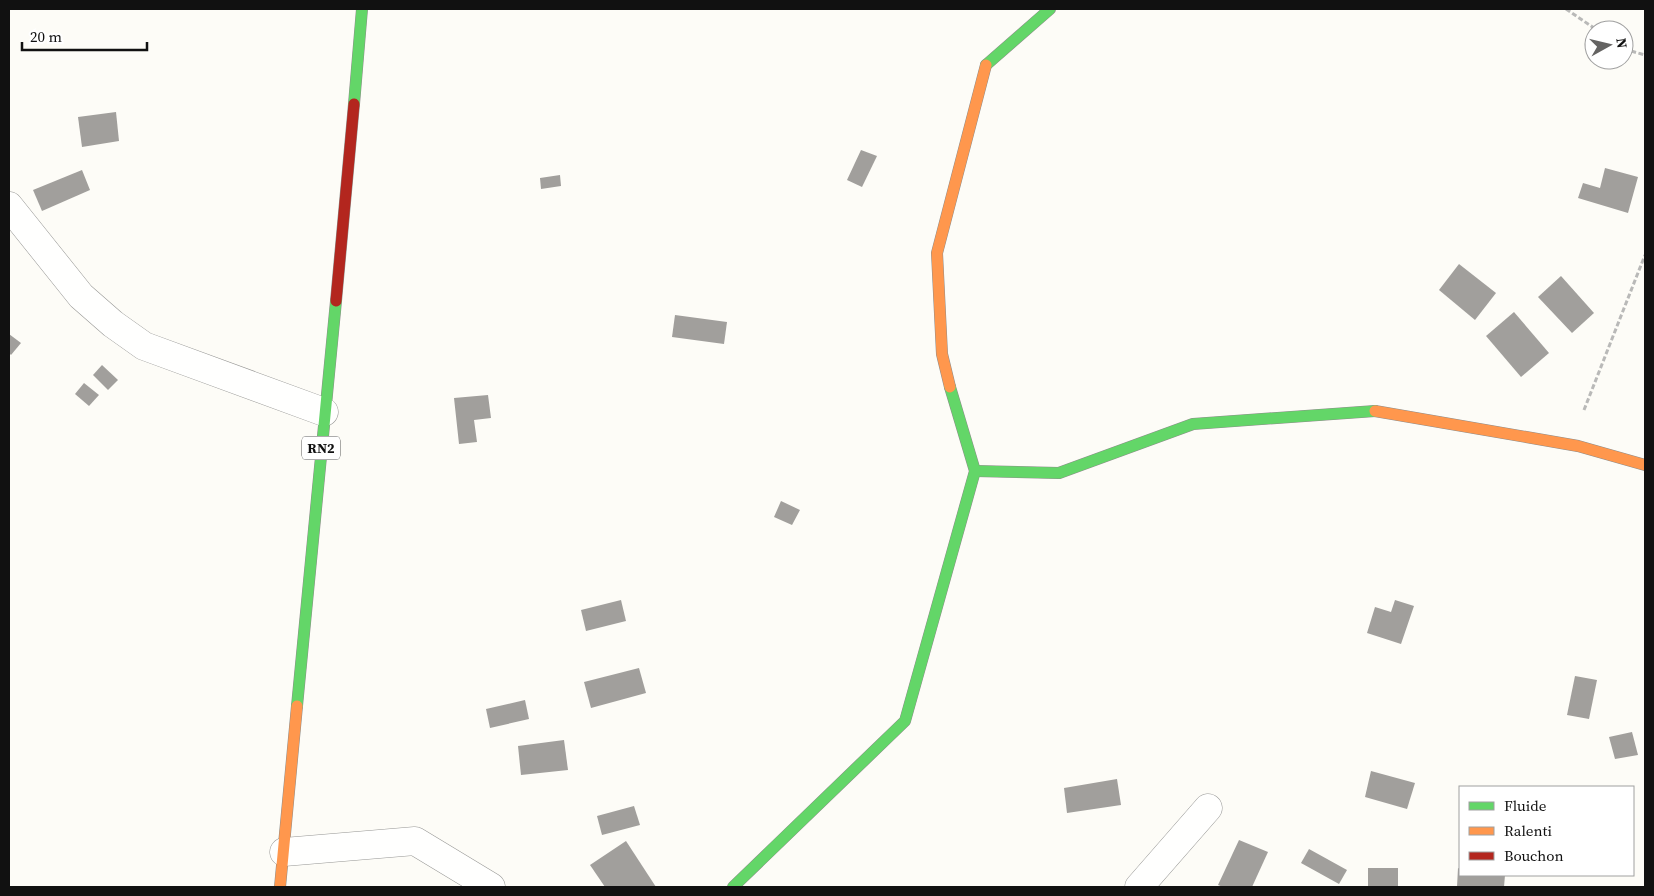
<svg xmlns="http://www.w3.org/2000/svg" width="1654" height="896" font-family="'Source Serif 4',serif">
<rect width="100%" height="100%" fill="#fdfcf7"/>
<!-- building -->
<g fill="#a19f9c">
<path d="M116 112 119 141 82 147 78 117Z"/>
<path d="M861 150 877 156 862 187 847 180Z"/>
<path d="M1605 168 1638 177 1628 213 1578 198 1583 183 1600 188Z"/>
<path d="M82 170 90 190 42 211 33 190Z"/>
<path d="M560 175 561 186 541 189 540 178Z"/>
<path d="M1459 264 1496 293 1475 320 1439 290Z"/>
<path d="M1561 276 1594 313 1572 333 1538 297Z"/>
<path d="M1514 312 1549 353 1521 377 1486 336Z"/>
<path d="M675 315 727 322 724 344 672 337Z"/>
<path d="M9 334 21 343 11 355 9 353Z"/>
<path d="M102 365 118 380 108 390 93 375Z"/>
<path d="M84 383 99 395 89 406 75 394Z"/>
<path d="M488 395 491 418 474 420 477 442 459 444 454 398Z"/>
<path d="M781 501 800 510 792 525 774 517Z"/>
<path d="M621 600 626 621 586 631 581 610Z"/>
<path d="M1395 600 1414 606 1401 644 1367 633 1375 607 1391 612Z"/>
<path d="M639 668 646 693 591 708 584 682Z"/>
<path d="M1575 676 1597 680 1589 719 1567 715Z"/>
<path d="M525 700 529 719 490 728 486 709Z"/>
<path d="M1632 732 1638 755 1615 759 1609 737Z"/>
<path d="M564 740 568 770 521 775 518 746Z"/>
<path d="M1371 771 1415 783 1407 809 1365 797Z"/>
<path d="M1117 779 1121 805 1067 813 1064 788Z"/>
<path d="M634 806 640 825 602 835 597 816Z"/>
<path d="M1239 840 1268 852 1252 887H1223L1218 885Z"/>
<path d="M626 841 656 887H605L590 865Z"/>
<path d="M1309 849 1347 870 1339 884 1301 863Z"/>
<rect x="1368" y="868" width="30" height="19"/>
<path d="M1458 868 1460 869V875H1505L1504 887H1457Z"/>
</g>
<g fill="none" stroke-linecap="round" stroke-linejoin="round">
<!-- street casing -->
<g stroke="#979795" stroke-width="29">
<g id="street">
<path d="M9 206 81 296 113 324 144 346 324 412"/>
<path d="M284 852 415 841 491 887"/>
<path d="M1139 887 1208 808"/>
</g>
</g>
<!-- fast casing -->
<g stroke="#8e8d8b" stroke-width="12">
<g id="fast">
<path d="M986 65 1050 9"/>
<path d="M354 104 362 9"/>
<path d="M975 471 1059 473 1193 424 1375 411"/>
<path d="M297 706 336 301"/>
<path d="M733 887 905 721 975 471 950 387"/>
</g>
</g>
<!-- slow casing -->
<g stroke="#8e8d8b" stroke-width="12">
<g id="slow">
<path d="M950 387 942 354 937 253 986 65"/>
<path d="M1375 411 1578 446 1645 465"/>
<path d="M280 887 297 706"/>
</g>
</g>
<!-- jam casing -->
<g stroke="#8e8d8b" stroke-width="12">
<path id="jam" d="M336 301 354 104"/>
</g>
<!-- path -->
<g stroke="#b9b9b8" stroke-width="3" stroke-dasharray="5 2.5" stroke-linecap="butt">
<path d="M1566 9 1597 30"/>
<path d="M1624 49 1645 55"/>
<path d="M1584 410 1645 255"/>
</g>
<!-- street -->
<use href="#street" stroke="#fffffe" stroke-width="28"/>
<!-- fast -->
<use href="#fast" stroke="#63d668" stroke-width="11"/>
<!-- slow -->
<use href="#slow" stroke="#ff974d" stroke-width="11"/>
<!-- jam -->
<use href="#jam" stroke="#b3261e" stroke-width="11"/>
</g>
<g text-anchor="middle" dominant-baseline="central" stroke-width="5" stroke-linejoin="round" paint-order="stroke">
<!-- shield labels -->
<rect fill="#fff" stroke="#585858" stroke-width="1" x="302" y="436.5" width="38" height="23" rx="4"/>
<g font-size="14" font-weight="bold" fill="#111">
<text x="321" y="448">RN2</text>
</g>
</g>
<!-- border -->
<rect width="1654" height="896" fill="none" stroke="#111111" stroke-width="20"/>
<!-- legend -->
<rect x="1459" y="786" width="175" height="90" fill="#ffffff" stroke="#a0a0a0"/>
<rect x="1469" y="802" width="25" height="8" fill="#63d668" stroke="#a0a0a0"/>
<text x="1504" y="811" font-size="15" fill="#111111">Fluide</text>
<rect x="1469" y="827" width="25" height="8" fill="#ff974d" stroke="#a0a0a0"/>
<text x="1504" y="836" font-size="15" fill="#111111">Ralenti</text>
<rect x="1469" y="852" width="25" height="8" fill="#b3261e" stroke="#a0a0a0"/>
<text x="1504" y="861" font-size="15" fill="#111111">Bouchon</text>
<!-- north arrow -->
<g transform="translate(1609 45) rotate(82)"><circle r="24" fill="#ffffff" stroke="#a0a0a0"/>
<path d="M0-4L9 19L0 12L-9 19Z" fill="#646362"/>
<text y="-8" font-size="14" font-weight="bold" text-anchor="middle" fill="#111111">N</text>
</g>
<!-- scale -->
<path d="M22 42v8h125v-8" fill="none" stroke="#111111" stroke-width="2.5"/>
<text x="30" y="42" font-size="15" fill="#111111" stroke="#ffffff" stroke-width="4" paint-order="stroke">20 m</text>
</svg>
